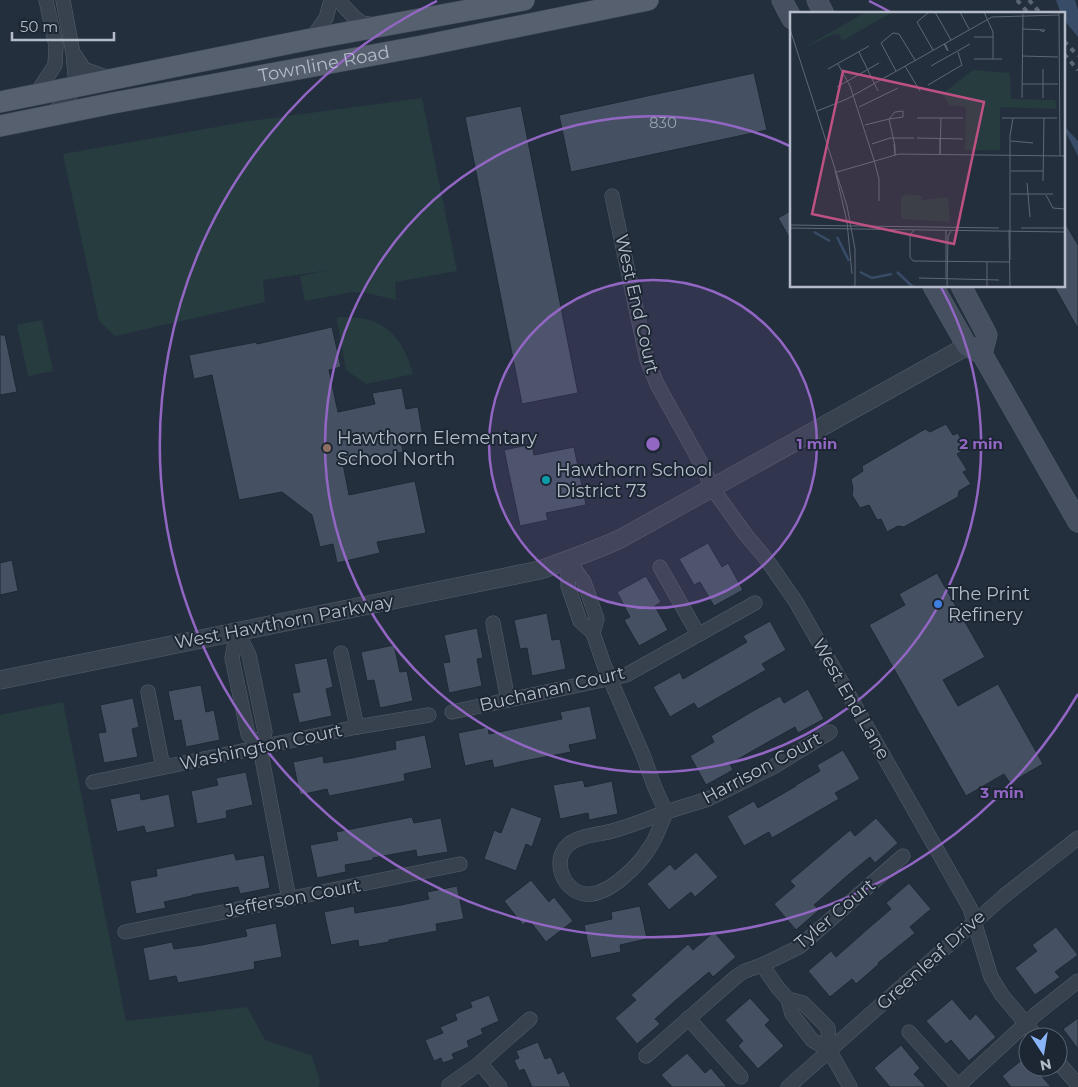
<svg xmlns="http://www.w3.org/2000/svg" width="1078" height="1087" font-family="Montserrat,sans-serif">
<rect width="100%" height="100%" fill="#242f3e"/>
<!-- green -->
<g fill="#263c3f">
<path d="M422 98 457 271 395 282 396 300 367 293 353 292 305 301 300 276 329 270 263 280 265 302 115 336 99 321 63 154 250 121Z"/>
<path d="M337 317C346 318 356 317 365 319 393 325 406 348 413 374L366 384 346 370 337 320Z"/>
<path d="M42 320 53 371 28 376 17 325Z"/>
<path d="M63 702 126 1021 247 1007 265 1040 311 1055 320 1080 319 1087H0V715Z"/>
</g>
<!-- water -->
<g fill="#394c67">
<path d="M1056 0H1075L1078 10V37L1064 20V14H1061Z"/>
<path d="M1064 126 1078 141V156L1064 129Z"/>
</g>
<!-- building -->
<g fill="#455162" stroke="#1f2835">
<path d="M754 73 767 130 571 172 559 115Z"/>
<path d="M521 106 578 393 522 404 465 117Z"/>
<path d="M792 210V242L778 218Z"/>
<path d="M1064 221 1078 245V329L1054 286H1064Z"/>
<path d="M332 327 341 367 329 370 338 412 375 404 372 393 402 388 406 409 418 407 423 437 401 442 403 452 343 464 349 495 415 481 426 533 377 542 380 553 337 563 333 544 320 547 312 515 282 492 239 500 212 375 194 379 189 355 256 342 257 344Z"/>
<path d="M0 335H5L17 392 0 395Z"/>
<path d="M946 424 953 435 958 433 966 449 957 454 967 470 963 472 971 484 959 491 958 497 904 527 898 526 887 532 881 519 877 520 869 505 860 508 852 495 853 489 851 479 863 471 862 466 925 429 930 432Z"/>
<path d="M532 444 534 455 574 447 586 505 546 513 548 520 520 526 504 450Z"/>
<path d="M708 543 722 567 728 563 743 590 714 606 700 582 694 585 679 559Z"/>
<path d="M12 560 18 591 0 595V563Z"/>
<path d="M937 573 985 657 943 680 958 706 998 684 1043 764 1010 783 1004 774 966 796 869 625 905 605 899 594Z"/>
<path d="M646 576 661 602 655 606 668 630 639 646 624 620 630 617 617 592Z"/>
<path d="M547 613 552 640 560 639 566 669 532 676 527 648 520 649 514 620Z"/>
<path d="M770 621 786 650 762 664 766 670 698 709 694 703 670 717 653 687 680 672 683 679 747 642 743 636Z"/>
<path d="M477 628 483 658 477 659 482 686 449 693 443 663 450 662 444 635Z"/>
<path d="M394 645 400 672 407 671 413 701 380 708 374 680 367 681 361 652Z"/>
<path d="M327 658 333 687 326 689 332 716 299 723 292 693 300 692 294 664Z"/>
<path d="M201 685 206 712 214 710 220 740 186 747 181 720 174 721 168 691Z"/>
<path d="M808 689 824 719 798 733 795 727 754 750 730 764 733 770 706 785 690 756 714 742 711 736 753 711 780 696 784 703Z"/>
<path d="M133 698 139 727 132 729 138 757 104 763 98 733 106 732 100 705Z"/>
<path d="M590 706 597 739 569 745 571 752 524 761 494 768 492 760 465 766 458 733 488 727 489 734 562 719 560 712Z"/>
<path d="M425 735 432 768 404 774 405 781 329 796 327 789 300 795 293 762 323 756 324 763 352 758 396 749 395 741Z"/>
<path d="M843 750 860 779 835 793 839 799 772 838 769 832 744 846 727 816 754 801 758 808 796 786V785L820 771 817 765Z"/>
<path d="M246 772 253 805 226 811 227 818 197 824 191 791 218 785 216 778Z"/>
<path d="M583 780 585 787 612 781 618 814 589 820 588 813 560 819 553 785Z"/>
<path d="M140 793 141 800 169 794 175 827 146 833 144 826 117 832 110 799Z"/>
<path d="M511 807 542 818 532 847 526 844 516 871 484 859 494 830 501 833Z"/>
<path d="M412 817 414 823 441 818 448 852 417 857 416 850 373 858V860L345 865 346 872 317 878 310 845 338 840 336 832Z"/>
<path d="M876 818 898 843 875 863 870 857 848 875 814 905 819 910 796 930 774 904 795 886 790 881 850 830 855 836Z"/>
<path d="M696 852 718 877 695 897 691 892 669 910 647 884 670 864 675 870Z"/>
<path d="M234 853 236 860 264 855 270 888 240 894 238 887 192 895V896L164 902 166 908 136 914 130 881 157 876 156 869Z"/>
<path d="M531 880 549 902 554 897 573 921 546 942 529 920 523 925 504 901Z"/>
<path d="M909 883 931 909 910 927 915 933 878 963 879 964 856 984 852 979 830 997 808 971 831 951 836 957 870 927 891 909 886 903Z"/>
<path d="M457 886 464 919 436 924 437 931 389 940V942L359 947 358 940 331 945 324 912 354 906 355 913 401 905 429 899 427 892Z"/>
<path d="M640 906 647 939 620 945 621 952 591 958 584 925 612 919 611 912Z"/>
<path d="M276 923 282 957 254 962 255 969 178 983 176 976 149 981 143 948 172 942 174 949 202 945 247 936 245 929Z"/>
<path d="M1056 927 1078 955 1055 972 1060 977 1035 995 1015 968 1037 951 1032 945Z"/>
<path d="M714 932 736 957 713 977 709 972 676 1000 655 1019 660 1024 637 1044 615 1018 636 1000 631 995 688 944 693 950Z"/>
<path d="M489 995 499 1021 481 1029 483 1034 467 1041 469 1047 452 1054 454 1059 443 1063 441 1058 434 1061 425 1040 443 1033 440 1027 457 1020 455 1014 472 1007 470 1002Z"/>
<path d="M750 998 770 1020 765 1025 784 1046 758 1069 738 1046 743 1041 725 1020Z"/>
<path d="M952 999 970 1020 976 1014 996 1037 969 1061 951 1040 946 1044 926 1021Z"/>
<path d="M1078 1018V1049L1063 1029Z"/>
<path d="M538 1042 545 1059 551 1057 558 1074 564 1071 571 1087H532L524 1069 519 1071 514 1060 519 1058 516 1051Z"/>
<path d="M901 1045 920 1068 914 1074 926 1087H890L874 1068Z"/>
<path d="M687 1053 705 1073 711 1068 727 1087H672L661 1075Z"/>
<path d="M1028 1055V1067H1034L1051 1087H1011L1002 1076Z"/>
</g>
<g fill="none" stroke-linecap="round" stroke-linejoin="round">
<!-- minor casing -->
<g stroke="#565f6c" stroke-width="15">
<g id="minor">
<path d="M338 0 354 17 362 23 375 25"/>
<path d="M311 39 326 18 331 0"/>
<path d="M75 55 84 69 109 78"/>
<path d="M36 94 55 65 56 46 46 0"/>
<path d="M50 114 63 105 76 86 73 53 63 0"/>
<path d="M612 196 647 360 657 384 703 467 712 488 746 535 767 560 796 602 970 908 991 977 1002 995 1037 1037"/>
<path d="M660 567 698 634"/>
<path d="M493 623 508 700"/>
<path d="M237 631 232 658 248 734 260 748 289 899"/>
<path d="M237 631 249 655 265 732 260 748"/>
<path d="M593 633 597 619 584 582 568 560V586L580 621 593 633 604 665 643 755 655 788 666 812 708 799 773 767 830 732"/>
<path d="M341 653 357 727"/>
<path d="M148 692 163 767"/>
<path d="M452 712 626 675 755 603"/>
<path d="M93 782 357 727 429 715"/>
<path d="M666 812C661 824 657 837 650 847 639 865 608 897 585 894 562 891 551 859 569 844 581 835 598 835 612 831 631 826 648 819 666 812Z"/>
<path d="M125 932 460 864"/>
<path d="M762 965 778 988 788 999 803 1003 828 1028 829 1050 850 1087"/>
<path d="M788 999 792 1014 812 1040 829 1050"/>
<path d="M688 1018 741 1077"/>
<path d="M909 1032 958 1086"/>
<path d="M646 1056 737 976 745 971 762 965 799 947 903 856"/>
<path d="M1058 1062 1078 1085"/>
<path d="M480 1063 500 1087"/>
<path d="M449 1085 480 1063 530 1019"/>
<path d="M788 1087 1004 896 1078 838"/>
<path d="M957 1087 1035 1015 1078 981"/>
</g>
</g>
<!-- tertiary casing -->
<g stroke="#565f6c" stroke-width="19">
<path id="tertiary" d="M0 680 540 570C567 560 594 551 620 539L967 346"/>
</g>
<!-- secondary casing -->
<g stroke="#565f6c" stroke-width="21">
<g id="secondary">
<path d="M782 0 792 19"/>
<path d="M817 0 824 14"/>
<path d="M933 286 967 346 982 354 1078 522"/>
<path d="M961 286 987 335 982 354"/>
</g>
</g>
<!-- primary casing -->
<g stroke="#414a57" stroke-width="22">
<g id="primary">
<path d="M0 102 311 39 524 0"/>
<path id="s1" d="M0 126 113 103 422 46 648 0"/>
</g>
</g>
<!-- minor -->
<use href="#minor" stroke="#38414e" stroke-width="14"/>
<!-- tertiary -->
<use href="#tertiary" stroke="#38414e" stroke-width="18"/>
<!-- secondary -->
<use href="#secondary" stroke="#465061" stroke-width="20"/>
<!-- primary -->
<use href="#primary" stroke="#56606e" stroke-width="21"/>
<!-- rail -->
<g stroke="#5a6575" stroke-width="4" stroke-dasharray="5 5" stroke-linecap="butt">
<path d="M1017 0 1029 14"/>
<path d="M1029 0 1041 14"/>
<path d="M1064 41 1078 56"/>
<path d="M1064 54 1078 70"/>
</g>
</g>
<!-- distance rings -->
<circle cx="653" cy="444" r="164" fill="#9266c3" fill-opacity=".12"/>
<g fill="none" stroke="#9266c3" stroke-width="2.5">
<circle cx="653" cy="444" r="164"/>
<path d="M941 287A328 328 0 1 1 792 147"/>
<path d="M1078 694A493 493 0 1 1 437 1M869 1A493 493 0 0 1 892 13"/>
</g>
<!-- markers -->
<circle fill="#8d6e63" stroke="#1d2633" stroke-width="2" cx="327" cy="448" r="5"/>
<circle fill="#0f9aa8" stroke="#1d2633" stroke-width="2" cx="546" cy="480" r="5"/>
<circle fill="#3f7fe0" stroke="#1d2633" stroke-width="2" cx="938" cy="604" r="5"/>
<g text-anchor="middle" dominant-baseline="central" stroke-width="4" stroke-linejoin="round" paint-order="stroke">
<!-- number labels -->
<g font-size="15" fill="#98a1af">
<text x="663" y="122">830</text>
</g>
<!-- street labels -->
<g font-size="18" fill="#b4bcc9" stroke="#1d2633">
<text stroke="none"><textPath href="#s1" startOffset="330">Townline Road</textPath></text>
<text transform="translate(637 304) rotate(77)">West End Court</text>
<text transform="translate(284 622) rotate(-11)">West Hawthorn Parkway</text>
<text transform="translate(552 689) rotate(-13)">Buchanan Court</text>
<text transform="translate(851 699) rotate(60)">West End Lane</text>
<text transform="translate(261 747) rotate(-12)">Washington Court</text>
<text transform="translate(762 768) rotate(-28)">Harrison Court</text>
<text transform="translate(293 898) rotate(-11)">Jefferson Court</text>
<text transform="translate(835 914) rotate(-40)">Tyler Court</text>
<text transform="translate(931 960) rotate(-42)">Greenleaf Drive</text>
</g>
<!-- poi labels -->
<g font-size="18" fill="#b4bcc9" stroke="#1d2633" text-anchor="start">
<text x="337" y="438">Hawthorn Elementary<tspan x="337" dy="21">School North</tspan></text>
<text x="556" y="470">Hawthorn School<tspan x="556" dy="21">District 73</tspan></text>
<text x="948" y="594">The Print<tspan x="948" dy="21">Refinery</tspan></text>
</g>
</g>
<!-- overview -->
<g transform="translate(790 12)">
<rect width="275" height="275" fill="#242f3e"/>
<path d="M76 0H103L52 29 49 22 42 23 13 36ZM183 58 220 61 221 87 265 88 267 97 210 95V138H175L176 95 159 93 152 82ZM120 182 132 184V188L158 185 160 210 111 207V184Z" fill="#263c3f"/>
<path fill="none" stroke="#394c67" stroke-width="2.5" d="M24 220 40 229M47 225 59 249M70 260 82 266 102 262M107 260 123 275"/>
<path fill="none" stroke="#5e6776" stroke-width="1" d="M139 0 127 10 143 38M145 0 161 28M170 0 179 17M194 0 203 20V47M269 0 270 144M0 17 57 194 65 237V275M233 17 255 18 253 20 250 18M184 25H203M154 32 156 33 158 39 157 38ZM69 40 88 79M232 44 268 45M184 47H212M48 52 60 74 84 148 89 167V189M115 54 130 79M141 54 180 32M38 57 79 34M106 59 91 31 103 21 109 22 125 48M232 72H268M138 73 172 53 168 40M47 75 89 51M232 86 233 2M253 86V57M69 95 108 76M27 99 57 87 202 5 269 3M113 99V105L99 107 105 100ZM127 106H173M212 106H267M75 113 99 107 105 134V143L104 132M127 126 173 127M150 127V143M221 129 243 131M82 132 100 126H124M150 143 151 106M45 158 57 210 62 262M221 159H253M47 160 109 142 275 144M253 169 254 106M237 171 240 205M221 182H263M256 183 263 196 275 197M0 213 209 216M0 216 275 220M231 216H275M124 218 120 223V245L123 249 220 250M156 218V267M219 218 220 275M220 248V124L223 106M197 250V275M129 266 209 268M157 275 158 224 161 219"/>
<path fill="#bd5182" fill-opacity="0.15" stroke="#bd5182" stroke-width="2.5" d="M53 59 194 90 164 232 22 202Z"/>
<rect width="275" height="275" fill="none" stroke="#b4bcc9" stroke-width="2.5"/>
</g>
<circle cx="653" cy="444" r="8" fill="#9266c3" stroke="#1d2633" stroke-width="2.5"/>
<g font-size="15" text-anchor="middle" font-weight="bold" fill="#9266c3" stroke="#1d2633" stroke-width="4" stroke-linejoin="round" paint-order="stroke">
<text x="817" y="449">1 min</text>
<text x="981" y="449">2 min</text>
<text x="1002" y="798">3 min</text>
</g>
<!-- north arrow -->
<g transform="translate(1043 1052) rotate(168)"><circle r="24" fill="#1d2633" stroke="#59626f"/>
<path d="M0-4L9 19L0 12L-9 19Z" fill="#8ab4f8"/>
<text y="-8" font-size="14" font-weight="bold" text-anchor="middle" fill="#b4bcc9">N</text>
</g>
<!-- scale -->
<path d="M12 32v8h102v-8" fill="none" stroke="#b4bcc9" stroke-width="2.5"/>
<text x="20" y="32" font-size="15" fill="#b4bcc9" stroke="#1d2633" stroke-width="4" paint-order="stroke">50 m</text>
</svg>
